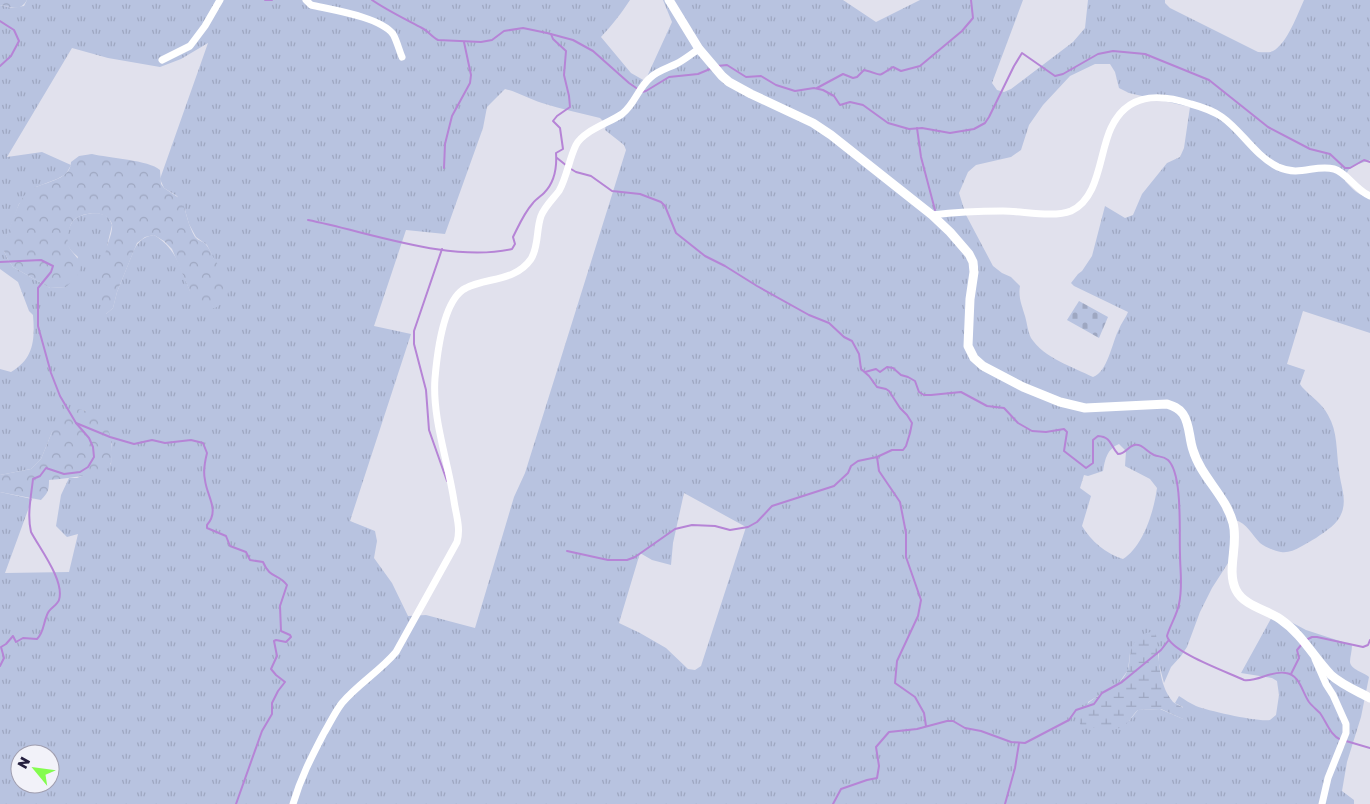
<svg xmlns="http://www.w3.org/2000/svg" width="1370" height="804" font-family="'Golos Text',sans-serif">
<defs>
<pattern id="grass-tufts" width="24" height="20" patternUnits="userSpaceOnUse" patternTransform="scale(1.25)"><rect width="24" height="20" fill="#b8c3e0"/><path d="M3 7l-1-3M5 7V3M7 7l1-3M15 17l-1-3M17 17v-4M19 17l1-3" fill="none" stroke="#9ea7c1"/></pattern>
<pattern id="forest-crowns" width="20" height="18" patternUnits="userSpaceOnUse" patternTransform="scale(1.25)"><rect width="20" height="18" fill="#b8c3e0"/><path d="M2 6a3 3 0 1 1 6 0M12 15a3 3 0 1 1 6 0" fill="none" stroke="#9ea7c1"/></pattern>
<pattern id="wetland-marsh" width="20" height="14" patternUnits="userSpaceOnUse" patternTransform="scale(1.25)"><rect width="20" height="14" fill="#b8c3e0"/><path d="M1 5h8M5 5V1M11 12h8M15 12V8" fill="none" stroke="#9ea7c1"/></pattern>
<pattern id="cemetery-stones" width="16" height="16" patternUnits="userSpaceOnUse" patternTransform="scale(1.25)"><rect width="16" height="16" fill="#b8c3e0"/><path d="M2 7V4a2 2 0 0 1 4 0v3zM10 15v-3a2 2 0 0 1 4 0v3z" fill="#9ea7c1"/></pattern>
</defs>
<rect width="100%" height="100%" fill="#e1e1ed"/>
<!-- grass -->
<path fill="url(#grass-tufts)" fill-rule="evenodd" d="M27 0H630C621 14 612 25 601 37L631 73 645 81 672 22 663 0H843L876 22 920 0H1023L992 83 997 90 1004 92 1011 89 1073 42 1085 28 1088 0H1165V3L1170 8 1258 52C1263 52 1269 53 1273 51 1287 44 1298 13 1304 0H1370V160C1357 165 1346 165 1345 181 1352 188 1359 197 1370 197V333L1303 311 1287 364 1305 370 1300 384 1302 387C1311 397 1322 403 1328 415 1338 432 1336 451 1339 470 1340 484 1347 498 1342 512 1338 524 1326 531 1316 538 1306 543 1293 554 1281 552 1275 551 1265 547 1260 543 1252 535 1247 523 1235 520L1230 560 1212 588 1200 612 1187 647 1181 656 1171 667 1164 683 1159 664V651L1130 653 1128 670 1118 684 1088 702V727L1129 721 1138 710 1160 709 1183 719V707L1175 703 1179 696C1185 700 1190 703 1196 706 1209 711 1257 722 1270 720L1276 715 1279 695 1277 681 1272 678 1241 673 1274 613 1306 630 1352 645C1352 651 1350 657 1350 662 1351 670 1364 672 1369 677L1361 717 1347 762 1342 791 1354 800V804H0V492L32 499 5 573 69 572 78 534 67 537 56 526 61 495 69 478H77L111 464 112 444 91 414 84 410 52 432 41 459 31 469 0 475V369L11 372C34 359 35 339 33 315L29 311 18 282 0 269V5L12 8 24 6ZM208 43 160 179 164 188 177 196 185 210 189 224 196 237 207 245 212 255 190 291C180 268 177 249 154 235 144 237 139 240 134 250L117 292 113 308 106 314 107 246 112 225C111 223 110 220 109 218 102 210 82 213 75 219 70 223 66 235 67 241 67 248 74 253 78 257L66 287 50 288 13 267 7 258 4 251V244L19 204 36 187 57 179 66 174 71 165 42 152 7 157 72 48 108 58 160 67 181 59ZM1095 64H1110L1115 72 1119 88 1129 93 1190 107 1184 148 1180 157 1167 163 1142 194 1133 215 1125 218 1105 206 1092 256 1082 271 1078 274 1071 283 1074 286 1128 312C1126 318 1121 323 1119 329 1112 342 1108 372 1093 377 1073 367 1044 358 1031 338 1028 332 1027 323 1025 316 1022 306 1018 297 1020 286L1011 277 1002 273 993 266 966 215 959 193 968 172 976 165 1011 157 1021 150 1029 125 1043 105 1070 76ZM505 89C518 92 529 99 542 103 561 109 581 113 600 118L606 124 605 130 624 145 626 150 525 473 514 497 475 628 426 615 408 616 392 583 374 558 377 541 375 531 350 521 411 334 374 326 406 230 445 234 483 128 487 107ZM1119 444 1126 451 1125 466 1150 479 1157 488C1154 511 1143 547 1123 559 1106 554 1091 541 1082 526L1091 496 1080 488 1084 475 1088 476 1103 471C1105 459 1107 449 1119 444ZM684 493 746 527 701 666 695 670 688 669 666 648 640 633 619 623 640 553 652 560 671 565 673 543ZM20 754H50V784H20Z"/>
<!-- forest -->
<g fill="url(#forest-crowns)">
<path d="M0 0H27C20 12 11 7 0 5Z"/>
<path d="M92 154C108 158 149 160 160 170L161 184 164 188 182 200C186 212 188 225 195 237 198 241 204 241 207 246 210 250 212 255 215 260 224 275 238 295 217 307 210 311 202 307 195 303L172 249 164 241 154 235 145 237 137 243 117 292 113 308 106 314C95 295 102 267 107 246 109 240 113 231 112 224 108 210 85 211 75 219 70 223 69 230 68 236 63 258 100 258 66 287L50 288 13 267 7 258 4 251 3 244C11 229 16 201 29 191 41 182 71 181 71 162L79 156Z"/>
<path d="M72 409C99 409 112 425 112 451 112 457 112 465 107 469 98 475 61 479 49 480 49 490 48 493 41 500L0 492V475L31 469 41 459 52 432 61 420Z"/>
</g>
<!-- wetland -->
<path fill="url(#wetland-marsh)" d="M1152 632 1156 635C1160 657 1157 683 1173 702 1177 705 1182 706 1186 710L1187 715 1183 719 1161 709 1138 710C1132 715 1129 724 1122 727 1109 733 1096 725 1082 728 1069 705 1106 694 1118 684 1121 681 1126 675 1127 671 1130 666 1129 660 1130 655 1132 642 1139 633 1152 632Z"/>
<!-- cemetery -->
<path fill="url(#cemetery-stones)" d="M1079 301 1108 317 1099 338 1067 320Z"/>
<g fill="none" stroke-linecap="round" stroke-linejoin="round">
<!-- stream -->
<g stroke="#b684d6" stroke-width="2">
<path d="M265 0H272"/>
<path d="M372 0C388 11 405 19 422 28 428 31 432 37 438 40L481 42 492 40 504 31 523 28 547 33 573 40 593 51 629 83 642 92 646 91 669 77 698 74 710 69"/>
<path d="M0 21 14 30 19 41 11 56 0 66"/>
<path d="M717 66 727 65 746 77 761 76 776 85 795 91 814 88 823 90 834 96 840 105 850 102 863 105 888 123 909 129 922 128 950 133 974 129 985 123 989 117 1014 66 1022 53 1055 76 1063 74 1098 54 1113 51 1145 54 1209 80 1268 127 1310 149 1330 154 1345 168H1350L1364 160 1370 162"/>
<path d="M817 88 843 74 853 78 857 77 864 70C883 74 875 79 893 67L901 71 920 66 962 31 973 18 971 0"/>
<path d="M917 128 921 157 935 210"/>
<path d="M557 158 567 166"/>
<path d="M444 168 445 144 452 116 470 83 471 75 464 42"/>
<path d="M308 220C369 232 450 263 512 249L515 244 513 237C519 225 524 213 533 203 536 199 541 196 544 193 555 182 557 167 556 153L563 149 560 128 553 121 557 116 570 107 569 96 564 75 566 51 553 39 551 34"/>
<path d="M442 249 414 331V344L426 390 429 430 447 481"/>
<path d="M0 262 41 260 53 266 51 272 38 288V326L51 373 60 396 76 423 89 438 93 447 94 457 88 467 80 472 64 474 46 468 40 476 33 479C31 497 27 515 31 532 40 549 65 581 59 600 57 606 49 608 47 615 43 624 44 632 37 639L23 638 16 642 13 636 6 644 1 647 4 658 0 666"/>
<path d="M865 372 876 369 880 372 887 367 893 368 901 375 908 377 915 381 919 392 924 395H931L961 392 987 406 1004 408 1018 423 1032 431 1046 432 1064 429 1067 432 1064 451 1086 468 1093 463V440L1098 436C1112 437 1110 446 1118 454 1126 454 1127 447 1134 445 1142 443 1147 452 1154 455 1159 457 1163 456 1168 460 1183 474 1179 533 1180 554 1180 571 1183 586 1179 604 1177 615 1170 625 1167 636 1171 652 1227 672 1244 680 1258 682 1271 670 1286 673 1300 675 1302 692 1309 702 1312 706 1316 709 1320 713 1327 723 1330 735 1341 740"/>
<path d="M76 423 110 437 134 444 152 440 165 443 191 440 203 443 207 453C205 461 203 472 205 480 207 497 220 510 207 525V528L226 536 230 546 246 552 250 560 263 562C270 579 278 573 287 585L280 606 281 631 290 635 291 637 286 642 276 640 274 641 277 656 271 669 276 675 285 682 278 691 272 703V714L262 731 236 804"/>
<path d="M877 457 879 471 900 502 906 533V557L921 600 918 616 897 661 895 683 915 697 924 713 926 726"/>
<path d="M567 551 608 560H627L635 557 675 529 692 525 715 526 730 530 748 527 757 522 772 506 834 486 848 473 851 466 858 461 877 457 892 450H903L906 446 910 433 912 423 907 415 900 408 889 391 886 389 877 387 869 376 861 369 859 354 852 341 844 337 829 323 809 315 757 286 725 266 705 256 676 233 665 206 661 202 640 194 612 191 591 176 576 172 571 169"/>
<path d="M1306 640 1312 637H1317L1363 647 1368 645 1370 640"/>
<path d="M1291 674 1299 658 1297 650 1302 644"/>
<path d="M1346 741 1370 748"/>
<path d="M833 804 841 789 867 780 877 778 879 766 876 747 889 732 917 729 947 721H953L965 728 981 731 1011 742 1025 743 1069 720 1076 710 1094 704 1102 693 1122 682 1161 650 1168 641"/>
<path d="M1005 804 1015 768 1019 743"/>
</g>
<!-- minor -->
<g stroke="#fff" stroke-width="7">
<path d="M306 0 311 5C333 10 380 17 393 34 397 41 399 50 402 57"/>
<path d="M162 60 190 46 205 26 220 0"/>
<path d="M932 215C956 212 979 211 1003 211 1023 211 1053 218 1071 211 1100 198 1099 153 1111 128 1127 93 1158 93 1191 104 1202 107 1212 110 1222 117 1242 131 1254 155 1278 167 1300 177 1315 164 1334 169 1346 172 1356 190 1370 196"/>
<path d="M1315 659 1326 684 1333 695 1346 724V733L1328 778 1322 804"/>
<path d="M293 804C301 777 311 758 324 733 330 723 335 712 342 703 358 684 380 671 396 652L457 542C461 528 456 515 454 501 448 461 432 418 435 378 437 355 443 299 466 288 487 277 515 282 531 259 539 246 536 230 541 216 545 206 553 199 559 191 567 177 569 159 576 145 583 131 609 123 622 114 635 104 638 88 650 78 657 71 668 68 676 64 684 60 691 54 699 49"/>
</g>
<!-- tertiary -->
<path stroke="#fff" stroke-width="9" d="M669 0 699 49 722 76 729 82 751 94 813 123 831 135 932 215 950 232 969 254 973 262 974 272 970 299 968 346 974 358 983 366 1023 387 1060 402 1085 408 1167 404C1173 406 1179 408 1183 414 1190 424 1189 439 1193 450 1201 477 1226 496 1233 523 1239 545 1226 570 1236 590 1244 606 1267 610 1280 619 1302 634 1313 656 1331 675 1342 685 1357 691 1370 698"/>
</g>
<!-- north arrow -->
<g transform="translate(35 769) rotate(299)"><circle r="24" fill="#f2f2f9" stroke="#a09eaf"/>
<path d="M0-4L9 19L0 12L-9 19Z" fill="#84fc4f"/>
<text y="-8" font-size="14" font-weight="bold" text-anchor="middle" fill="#25203f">N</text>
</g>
</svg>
